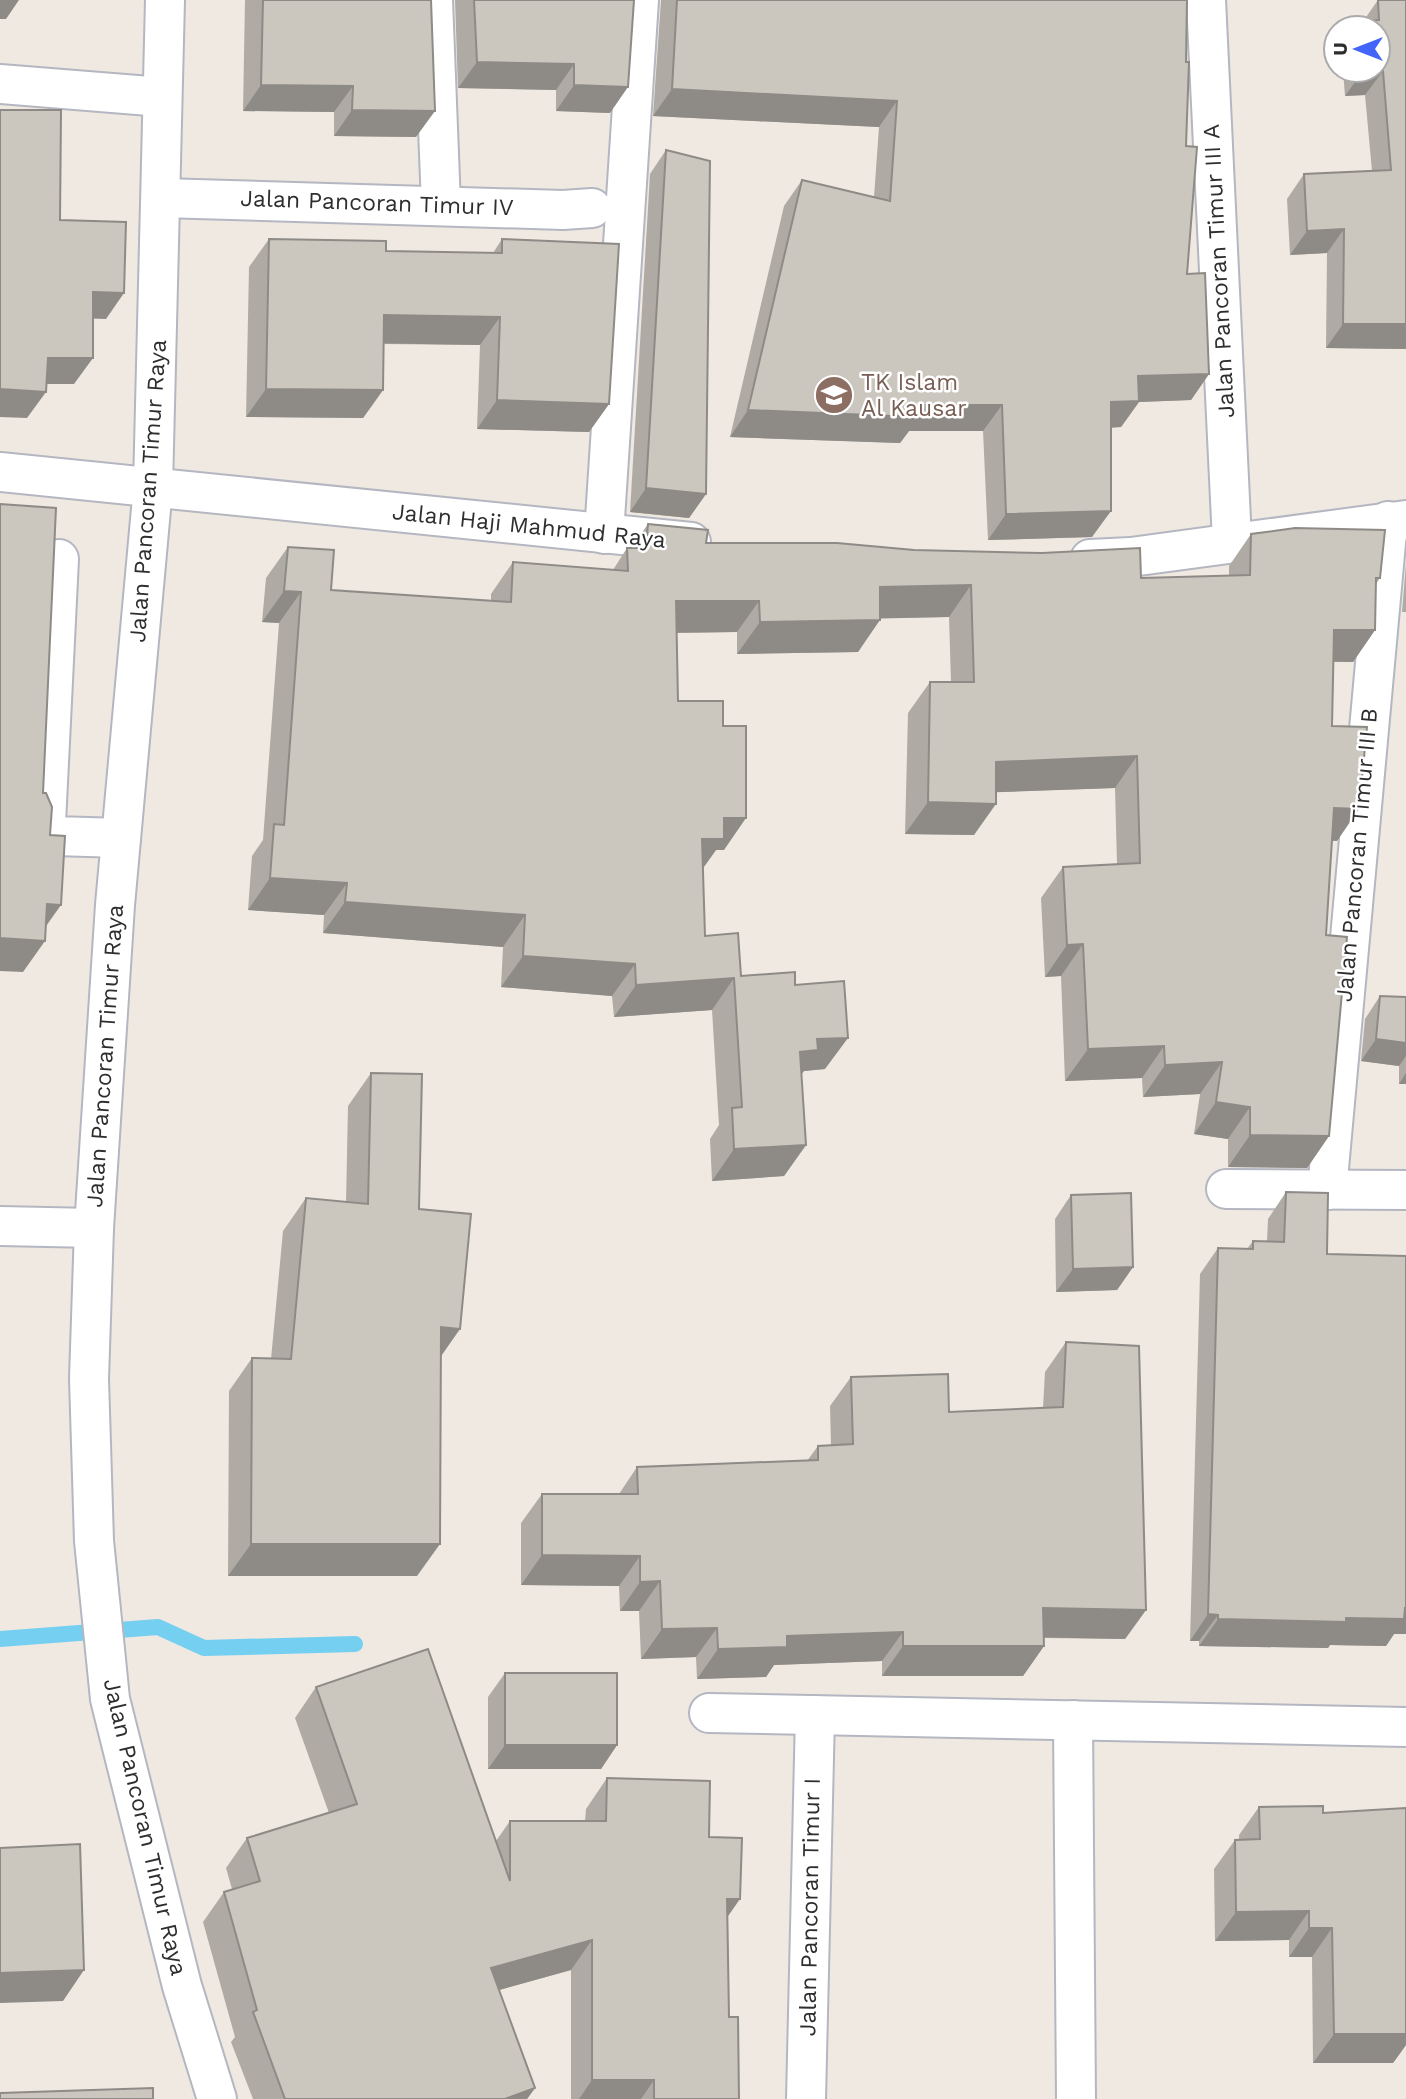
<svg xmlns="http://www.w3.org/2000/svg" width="1406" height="2099" font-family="'Work Sans',sans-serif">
<rect width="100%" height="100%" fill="#efe9e1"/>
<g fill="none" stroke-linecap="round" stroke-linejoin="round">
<!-- stream -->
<path stroke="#75cff0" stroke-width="16" d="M0 1639 158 1627 204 1648 355 1644"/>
<!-- minor casing -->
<g stroke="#b4b7c1" stroke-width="42">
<g id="minor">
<path d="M165 0 153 487 115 905 94 1228 89 1379 94 1541 110 1699 182 1986 217 2099"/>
<path d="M433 0 441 205"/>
<path d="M1206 0 1232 541"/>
<path d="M0 84 162 97"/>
<path d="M162 198 563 210 592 208"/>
<path d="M0 472 691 542"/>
<path d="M604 534 639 0"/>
<path d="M59 559 46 823 55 836 121 838"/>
<path d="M1090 559 1131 557 1406 520"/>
<path d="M1226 1189 1406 1190"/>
<path d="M1327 1190 1388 521"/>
<path d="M0 1226 94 1228"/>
<path d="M709 1713 1406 1727"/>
<path d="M1073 1720 1076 2099"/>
<path d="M806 2099 815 1715"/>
</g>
</g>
<!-- minor -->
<use href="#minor" stroke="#fff" stroke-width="38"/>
</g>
<!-- wall -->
<g fill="#afaba4">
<path d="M245 0H431L416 137 334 136V112L243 111Z"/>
<path d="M455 0H634L610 113 556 111V90L458 88Z"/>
<path d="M661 0H1187L1186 146 1187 274 1209 374 1191 400 1139 402 1121 427 1111 428 1092 537 988 540 983 431H909L900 443 730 437 784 206 802 180 874 197 879 127 653 116Z"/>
<path d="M1378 0 1406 349 1326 348 1327 253 1290 255 1287 199 1304 174 1372 171 1365 95 1345 96 1343 70H1378V28H1353L1358 21 1364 20Z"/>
<path d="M666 150 706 494 689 518 630 512 650 174Z"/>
<path d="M269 239 386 251 493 253 502 239 609 404 589 432 477 429 480 345 384 344 383 390 363 418 246 417 249 267Z"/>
<path d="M648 524 706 543 1141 578 1229 576V566L1251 534 1380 578 1376 584 1375 630 1353 662H1334L1332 726 1337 841 1332 840 1326 935 1329 1136 1307 1168 1228 1167V1139L1194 1134 1200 1094 1143 1097 1142 1078 1065 1081 1061 976 1045 977 1041 898 1063 867 1117 864 1115 788 996 792 974 835 905 834 908 713 930 682H951L949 617 880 618 858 652 737 654V632L677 633 678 701 724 850H716L703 868 705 936 741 976 795 985 825 1069 804 1071 801 1074 806 1145 784 1176 712 1181 710 1139 719 1125 712 1010 614 1017 612 996 501 987 503 947 323 933 324 915 248 910 252 856 263 840 279 623 262 622 266 578 288 547 331 590 491 601V594L513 562 613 570 627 548H631Z"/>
<path d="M1406 564V612H1402Z"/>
<path d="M1380 996 1406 997V1084H1399V1066L1361 1061 1365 1019Z"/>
<path d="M371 1073 419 1209 441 1356 417 1576H228L229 1391 252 1358 271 1359 283 1231 306 1198 346 1202 348 1106Z"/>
<path d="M1286 1192 1327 1254 1406 1256V1634H1394L1386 1646 1330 1645 1328 1648 1199 1646V1641H1190L1200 1274 1218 1248 1247 1249 1253 1241H1267L1268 1219Z"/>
<path d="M1071 1195 1133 1267 1117 1290 1056 1292 1055 1219Z"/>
<path d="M1066 1342 1146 1610 1125 1639 1044 1638V1646L1023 1676H882V1661L774 1665 766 1677 697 1679 696 1657 641 1659 639 1611H620L619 1586 521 1585V1523L542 1494H619L637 1467 807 1461 818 1446 831 1445 830 1406 851 1377 949 1412 1043 1408 1045 1372Z"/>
<path d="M505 1673 617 1745 601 1769H488V1697Z"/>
<path d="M316 1687 496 1841 510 1821H585L586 1809 607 1778 709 1837 728 1917 729 2017 739 2099H571V1970L499 1990 535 2088 527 2099H253L231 2042 235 2037 203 1922 224 1892 232 1889 226 1868 247 1838 329 1813 295 1718Z"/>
<path d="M1259 1807 1323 1813 1406 1808V2045L1393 2063H1313L1312 1957H1289V1940L1215 1941 1214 1869 1235 1840H1239V1835Z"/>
</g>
<!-- shaded-wall -->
<g fill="#8e8b86">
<path d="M0 0H19L6 19H0Z"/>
<path d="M477 62 574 64 556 90 458 88Z"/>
<path d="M1383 71 1365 95 1345 96 1362 72Z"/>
<path d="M261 85 353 86 334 112 243 111Z"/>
<path d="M574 85 628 87 610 113 556 111Z"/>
<path d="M672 89 897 101 879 127 653 116Z"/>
<path d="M352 110 435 111 416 137 334 136Z"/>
<path d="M1344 229 1327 253 1290 255 1307 231Z"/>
<path d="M93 292 124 293 106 319 74 318Z"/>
<path d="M384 315 500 317 480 345 364 343Z"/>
<path d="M1343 324H1406V349L1326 348Z"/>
<path d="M48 358H93L74 384H29Z"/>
<path d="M1209 374 1191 400 1139 402 1121 427 1092 428 1111 402 1138 376Z"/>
<path d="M0 389 46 392 27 418 0 417Z"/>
<path d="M266 389 383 390 363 418 246 417Z"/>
<path d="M497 400 609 404 589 432 477 429Z"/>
<path d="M919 405H1002L983 431H909L900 443 730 437 748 410Z"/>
<path d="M646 488 706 494 689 518 630 512Z"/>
<path d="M1111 511 1092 537 988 540 1006 514Z"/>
<path d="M971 585 949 617 858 619 880 587Z"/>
<path d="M284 591 301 592 279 623 262 622Z"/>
<path d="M676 601H759L737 632 654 633Z"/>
<path d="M880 620 858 652 737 654 760 622Z"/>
<path d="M1334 630H1375L1353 662 1312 661Z"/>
<path d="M1137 756 1115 788 974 793 996 762Z"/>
<path d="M928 802 996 804 974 835 905 834Z"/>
<path d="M1334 808 1359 809 1337 841 1312 840Z"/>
<path d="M724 818H746L724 850H716L701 871 702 839Z"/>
<path d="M270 878 347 883 324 915 248 910Z"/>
<path d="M345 902 525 915 503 947 323 933Z"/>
<path d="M47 904 61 905 39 936Z"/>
<path d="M0 938 45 941 23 972 0 971Z"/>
<path d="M1083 944 1061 976 1045 977 1067 945Z"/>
<path d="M523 956 635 964 612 996 501 987Z"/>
<path d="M734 978 712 1010 614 1017 636 985Z"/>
<path d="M848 1038 825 1069 804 1071 796 1082 800 1052 817 1039Z"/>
<path d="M1376 1039 1406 1043V1056L1399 1066 1361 1061Z"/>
<path d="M1164 1046 1142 1078 1065 1081 1088 1049Z"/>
<path d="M1222 1062 1200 1094 1143 1097 1165 1065Z"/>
<path d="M1406 1073V1084H1399Z"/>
<path d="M1216 1102 1250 1107 1228 1139 1194 1134Z"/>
<path d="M1250 1135 1329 1136 1307 1168 1228 1167Z"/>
<path d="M806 1145 784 1176 712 1181 734 1149Z"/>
<path d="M1133 1267 1117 1290 1056 1292 1073 1269Z"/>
<path d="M441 1327 460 1329 437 1362Z"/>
<path d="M251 1544H440L417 1576H228Z"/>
<path d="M542 1555 640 1556 619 1586 521 1585Z"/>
<path d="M660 1581 639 1611H620L640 1582Z"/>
<path d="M1043 1608 1146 1610 1125 1639 1022 1637Z"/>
<path d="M1406 1608V1634H1394L1386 1646 1330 1645 1328 1648 1199 1646 1218 1619 1346 1618Z"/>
<path d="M1208 1614 1218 1615 1199 1641H1190Z"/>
<path d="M717 1628 696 1657 641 1659 662 1629Z"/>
<path d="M903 1632 882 1661 774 1665 766 1677 697 1679 718 1649 787 1636Z"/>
<path d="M903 1646H1044L1023 1676H882Z"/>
<path d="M505 1745H617L601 1769H488Z"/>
<path d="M727 1899H740L719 1929Z"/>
<path d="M1309 1911 1289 1940 1215 1941 1236 1912Z"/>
<path d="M1309 1928H1332L1312 1957H1289Z"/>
<path d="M592 1940 571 1970 470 1998 491 1968Z"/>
<path d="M84 1970 63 2001 0 2003V1973Z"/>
<path d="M1334 2034H1406V2045L1393 2063H1313Z"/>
<path d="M592 2080H654L641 2099H579Z"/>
<path d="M535 2088 527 2099H505Z"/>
</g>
<!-- building -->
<g fill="#cbc7bf" stroke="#8e8b86" stroke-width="2">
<path d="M263 0H431L435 111 352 110 353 86 261 85Z"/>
<path d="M474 0H634L628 87 574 85V64L477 62Z"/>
<path d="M677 0H1187L1186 62H1189L1186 146 1197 147 1187 274 1205 273 1209 374 1138 376 1139 401 1111 402V511L1006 514 1002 405H919L918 417 748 410 802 180 890 201 897 101 672 89Z"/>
<path d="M1378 0H1406V324H1343L1344 229 1307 231 1304 174 1391 170 1383 71 1362 72V70H1378V28H1359L1358 21 1379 20Z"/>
<path d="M0 110H61L60 220 126 222 124 293 93 292V358H48L46 392 0 389Z"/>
<path d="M666 150 710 161 706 494 646 488Z"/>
<path d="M269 239 386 241V251L502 253V239L619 244 609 404 497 400 500 317 384 315 383 390 266 389Z"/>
<path d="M0 504 56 508 43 793H46L52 807 50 835 65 836 61 905 47 904 45 941 0 938Z"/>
<path d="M648 524 708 530 706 543H837L914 550 1042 553 1140 548 1141 578 1250 575 1251 534 1295 528 1385 530 1380 578H1376L1375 630H1334L1332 726 1367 727 1359 809 1334 808 1326 935 1347 937 1329 1136 1250 1135V1107L1216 1102 1222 1062 1165 1065 1164 1046 1088 1049 1083 944 1067 945 1063 867 1140 863 1137 756 996 762V804L928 802 930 682H974L971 585 880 587V620L760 622 759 601H676L678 701H723V726H746V818H724V839H702L705 936 738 933 741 976 795 972V985L844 981 848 1038 817 1039 818 1050 800 1052 806 1145 734 1149 732 1108 742 1107 734 978 636 985 635 964 523 956 525 915 345 902 347 883 270 878 274 824 284 825 301 592 284 591 288 547 334 550 331 590 511 602 513 562 628 571 627 548H646Z"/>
<path d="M1380 996 1406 997V1043L1376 1039Z"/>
<path d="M371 1073 422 1074 419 1209 471 1214 460 1329 441 1327 440 1544H251L252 1358 291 1359 306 1198 368 1204Z"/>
<path d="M1286 1192 1328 1193 1327 1254 1406 1256V1608H1405L1404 1619 1346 1618V1622L1218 1619V1615L1208 1614 1218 1248 1253 1249V1241L1284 1242Z"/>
<path d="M1131 1193 1133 1267 1073 1269 1071 1195Z"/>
<path d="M1066 1342 1139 1346 1146 1610 1043 1608 1044 1646H903V1632L787 1636V1647L718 1649 717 1628 662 1629 660 1581 640 1582V1556L542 1555V1494H638L637 1467 818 1460V1446L853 1444 851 1377 948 1374 949 1412 1063 1407Z"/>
<path d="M428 1649 510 1881V1821H606L607 1778 710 1781 709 1837 742 1838 740 1899H727L729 2017H738L739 2099H654V2080H592V1940L491 1968 535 2088 505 2099H285L253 2012 257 2010 224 1892 260 1881 247 1838 357 1804 316 1687Z"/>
<rect x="505" y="1673" width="112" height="72"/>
<path d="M1323 1806V1813L1406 1808V2034H1334L1332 1928H1309V1911L1236 1912 1235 1840 1260 1839 1259 1807Z"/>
<path d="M80 1844 84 1970 0 1973V1848Z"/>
<path d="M153 2088V2099H0V2093Z"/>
</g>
<!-- icons -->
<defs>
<g id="school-disc" transform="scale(2.0125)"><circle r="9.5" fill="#8d6e63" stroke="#fff"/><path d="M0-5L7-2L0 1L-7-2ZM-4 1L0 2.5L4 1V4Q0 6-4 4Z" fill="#fff"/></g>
</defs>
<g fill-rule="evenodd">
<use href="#school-disc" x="834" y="395"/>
</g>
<g text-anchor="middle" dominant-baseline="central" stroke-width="5" stroke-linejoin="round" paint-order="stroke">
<!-- street labels -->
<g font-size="23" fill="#2e2e2e" stroke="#fff">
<text transform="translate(377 203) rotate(2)">Jalan Pancoran Timur IV</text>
<text transform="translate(1219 271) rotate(-93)">Jalan Pancoran Timur III A</text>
<text transform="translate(148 491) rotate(-86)">Jalan Pancoran Timur Raya</text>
<text transform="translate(529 526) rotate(6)">Jalan Haji Mahmud Raya</text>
<text transform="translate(1357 855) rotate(-85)">Jalan Pancoran Timur III B</text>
<text transform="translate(105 1056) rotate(-86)">Jalan Pancoran Timur Raya</text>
<text transform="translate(145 1827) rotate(77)">Jalan Pancoran Timur Raya</text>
<text transform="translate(810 1907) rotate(-89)">Jalan Pancoran Timur I</text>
</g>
<!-- education labels -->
<g font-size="23" fill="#785e54" stroke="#fff" text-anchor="start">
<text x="861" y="382">TK Islam<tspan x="861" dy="26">Al Kausar</tspan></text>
</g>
</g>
<!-- north arrow -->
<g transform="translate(1357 49) rotate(270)"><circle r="33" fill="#ffffff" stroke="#ababab" stroke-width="2"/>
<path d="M0-5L12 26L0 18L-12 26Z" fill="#4264fb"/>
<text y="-10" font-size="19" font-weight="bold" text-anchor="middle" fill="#2e2e2e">U</text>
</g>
</svg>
